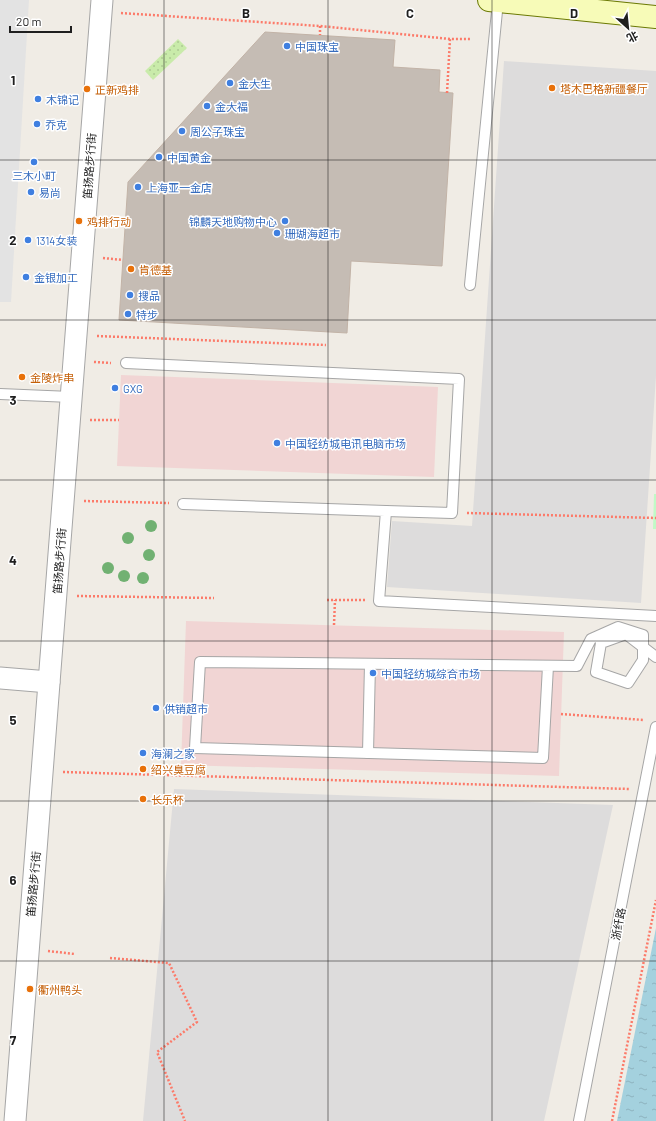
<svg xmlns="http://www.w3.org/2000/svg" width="656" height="1121" font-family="Barlow,'Noto Sans SC',sans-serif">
<defs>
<pattern id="grass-dots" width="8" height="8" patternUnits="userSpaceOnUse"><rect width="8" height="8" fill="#c9ebaa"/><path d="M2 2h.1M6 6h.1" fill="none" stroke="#acc992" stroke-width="1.8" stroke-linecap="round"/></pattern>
<pattern id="water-ripples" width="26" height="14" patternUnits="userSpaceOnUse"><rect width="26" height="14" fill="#a4d1de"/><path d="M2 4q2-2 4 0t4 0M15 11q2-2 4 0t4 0" fill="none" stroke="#8db3be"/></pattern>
</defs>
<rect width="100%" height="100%" fill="#f0ece5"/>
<!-- residential -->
<g fill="#dddcdc">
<path d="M504 61 656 71V376L641 603 387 587 392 521 472 526Z"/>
<path d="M174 789 613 805 544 1121H143Z"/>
</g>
<!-- commercial -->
<g fill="#f1d5d4">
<path d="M121 375 438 387 434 477 117 466Z"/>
<path d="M186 621 564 632 559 776 181 765Z"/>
</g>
<!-- grass -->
<path fill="url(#grass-dots)" d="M178 39 187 48 153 80 145 71Z"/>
<!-- park -->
<path fill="#c1fac6" d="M654 494H656V529H653Z"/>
<!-- parking -->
<path fill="#e3e3e3" d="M0 0H29L11 302H0Z"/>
<!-- water -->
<path fill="url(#water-ripples)" d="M656 928V1121H617Z"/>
<!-- building -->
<path fill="#c5bcb4" stroke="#c2b3a7" d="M265 32 395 40 393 67 440 70 439 92 453 93 442 266 351 261 347 333 119 320 128 182Z"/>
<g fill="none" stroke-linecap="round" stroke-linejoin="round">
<!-- lane casing -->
<g stroke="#a6a6a6" stroke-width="12">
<g id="lane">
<path d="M470 285 498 1"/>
<path d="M126 363 459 379 452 513 386 511"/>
<path d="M0 394 71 397"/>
<path d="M183 504 386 511 379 601 656 616"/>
<path d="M548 666 543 758 195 748 200 662 577 666 591 639 618 627 643 635V660L628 683 596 672 601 643 626 634 656 657"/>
<path d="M368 753 370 664"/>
<path d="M579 1121 656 727"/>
</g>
</g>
<!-- street casing -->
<g stroke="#a6a6a6" stroke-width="23">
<g id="street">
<path d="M0 678 49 682"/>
<path d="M15 1121 102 0"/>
</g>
</g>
<!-- secondary casing -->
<g stroke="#6b7903" stroke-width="24">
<path id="secondary" d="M489 0 656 17"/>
</g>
<!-- path -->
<g stroke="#fc7a69" stroke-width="2.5" stroke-dasharray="2 2" stroke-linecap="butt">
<path d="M121 13 320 26 450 39H470"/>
<path d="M320 26V35"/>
<path d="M447 93 450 39"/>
<path d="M103 258 123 260"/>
<path d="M97 336 326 345"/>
<path d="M94 362 111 363"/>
<path d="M90 420H119"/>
<path d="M84 501 169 503"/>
<path d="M467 513 656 518"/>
<path d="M77 596 214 598"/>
<path d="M327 600H365"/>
<path d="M334 625 335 600"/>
<path d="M561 714 644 720"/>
<path d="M63 772 629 789"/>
<path d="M48 951 75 954"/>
<path d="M110 958 169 963 197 1022 157 1052 185 1121"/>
<path d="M612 1121 656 900"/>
</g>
<!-- lane -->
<use href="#lane" stroke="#fff" stroke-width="10"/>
<!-- street -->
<use href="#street" stroke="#fff" stroke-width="21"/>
<!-- secondary -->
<use href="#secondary" stroke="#f7fbb8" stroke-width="22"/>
</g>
<!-- trees -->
<g fill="#71b172">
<circle cx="151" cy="526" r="6"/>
<circle cx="128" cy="538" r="6"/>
<circle cx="149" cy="555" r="6"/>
<circle cx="108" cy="568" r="6"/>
<circle cx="124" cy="576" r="6"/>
<circle cx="143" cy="578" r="6"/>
</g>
<!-- grid -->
<path fill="none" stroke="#1f1f1f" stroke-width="1" stroke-opacity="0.55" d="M164 0V1121M328 0V1121M492 0V1121M0 160H656M0 320H656M0 480H656M0 641H656M0 801H656M0 961H656"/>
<!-- markers -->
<g fill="#3f7fe0" stroke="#fff" stroke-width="1.5">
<circle cx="287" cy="46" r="4"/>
<circle cx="230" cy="83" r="4"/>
<circle cx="38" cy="99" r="4"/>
<circle cx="207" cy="106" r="4"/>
<circle cx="37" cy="124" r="4"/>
<circle cx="182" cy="131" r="4"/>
<circle cx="159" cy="157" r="4"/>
<circle cx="34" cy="162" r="4"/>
<circle cx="138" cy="187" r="4"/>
<circle cx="31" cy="192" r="4"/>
<circle cx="285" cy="221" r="4"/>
<circle cx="277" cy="233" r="4"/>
<circle cx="28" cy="240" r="4"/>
<circle cx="26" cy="277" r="4"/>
<circle cx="130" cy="295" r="4"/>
<circle cx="128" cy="314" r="4"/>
<circle cx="115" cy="388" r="4"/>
<circle cx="277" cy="443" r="4"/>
<circle cx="373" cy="673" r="4"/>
<circle cx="156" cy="708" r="4"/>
<circle cx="143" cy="753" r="4"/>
</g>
<g fill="#e8710a" stroke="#fff" stroke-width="1.5">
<circle cx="552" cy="88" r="4"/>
<circle cx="87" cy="89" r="4"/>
<circle cx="79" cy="221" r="4"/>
<circle cx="131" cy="269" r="4"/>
<circle cx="22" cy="377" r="4"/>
<circle cx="143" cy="769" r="4"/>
<circle cx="143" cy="799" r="4"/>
<circle cx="30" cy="989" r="4"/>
</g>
<g text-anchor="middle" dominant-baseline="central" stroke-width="3" stroke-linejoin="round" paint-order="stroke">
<!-- shop labels -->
<g font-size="11" fill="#366cbe" stroke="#fff" text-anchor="start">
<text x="295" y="46">中国珠宝</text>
<text x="238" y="83">金大生</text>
<text x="46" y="99">木锦记</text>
<text x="215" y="106">金大福</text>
<text x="45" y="124">乔克</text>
<text x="190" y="131">周公子珠宝</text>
<text x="167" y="157">中国黄金</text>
<text x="34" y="175" text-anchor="middle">三木小町</text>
<text x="146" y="187">上海亚一金店</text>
<text x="39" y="192">易尚</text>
<text x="277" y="221" text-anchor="end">锦麟天地购物中心</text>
<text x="285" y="233">珊瑚海超市</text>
<text x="36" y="240">1314女装</text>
<text x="34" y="277">金银加工</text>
<text x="138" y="295">搜品</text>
<text x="136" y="314">特步</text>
<text x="123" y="388">GXG</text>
<text x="285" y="443">中国轻纺城电讯电脑市场</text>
<text x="381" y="673">中国轻纺城综合市场</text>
<text x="164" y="708">供销超市</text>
<text x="151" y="753">海澜之家</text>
</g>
<!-- food labels -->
<g font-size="11" fill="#c56008" stroke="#fff" text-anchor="start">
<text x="560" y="88">塔木巴格新疆餐厅</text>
<text x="95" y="89">正新鸡排</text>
<text x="87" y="221">鸡排行动</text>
<text x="139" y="269">肯德基</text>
<text x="30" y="377">金陵炸串</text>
<text x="151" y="769">绍兴臭豆腐</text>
<text x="151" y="799">长乐杯</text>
<text x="38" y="989">衢州鸭头</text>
</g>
<!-- street labels -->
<g font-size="11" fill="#1f1f1f" stroke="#fff">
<text transform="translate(89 166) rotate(-86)">笛扬路步行街</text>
<text transform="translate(59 561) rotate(-86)">笛扬路步行街</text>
<text transform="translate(33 884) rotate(-85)">笛扬路步行街</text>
<text transform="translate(618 924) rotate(-79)">浙纤路</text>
</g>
</g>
<g font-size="13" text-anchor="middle" font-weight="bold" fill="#1f1f1f" stroke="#fff" stroke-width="3" stroke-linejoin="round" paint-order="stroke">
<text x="246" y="18">B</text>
<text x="410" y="18">C</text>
<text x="574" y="18">D</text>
<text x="13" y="85">1</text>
<text x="13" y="245">2</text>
<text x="13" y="405">3</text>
<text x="13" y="565">4</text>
<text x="13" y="725">5</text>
<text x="13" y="885">6</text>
<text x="13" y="1045">7</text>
</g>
<!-- north arrow -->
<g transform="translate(628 28) rotate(153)" stroke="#ffffff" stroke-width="3" paint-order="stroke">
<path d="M0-3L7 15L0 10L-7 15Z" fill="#1f1f1f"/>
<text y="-6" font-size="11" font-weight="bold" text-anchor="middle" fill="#1f1f1f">北</text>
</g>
<!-- scale -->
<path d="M10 26v6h61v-6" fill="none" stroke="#1f1f1f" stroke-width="2"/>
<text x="16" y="26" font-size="12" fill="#1f1f1f" stroke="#ffffff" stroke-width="3" paint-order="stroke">20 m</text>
</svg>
